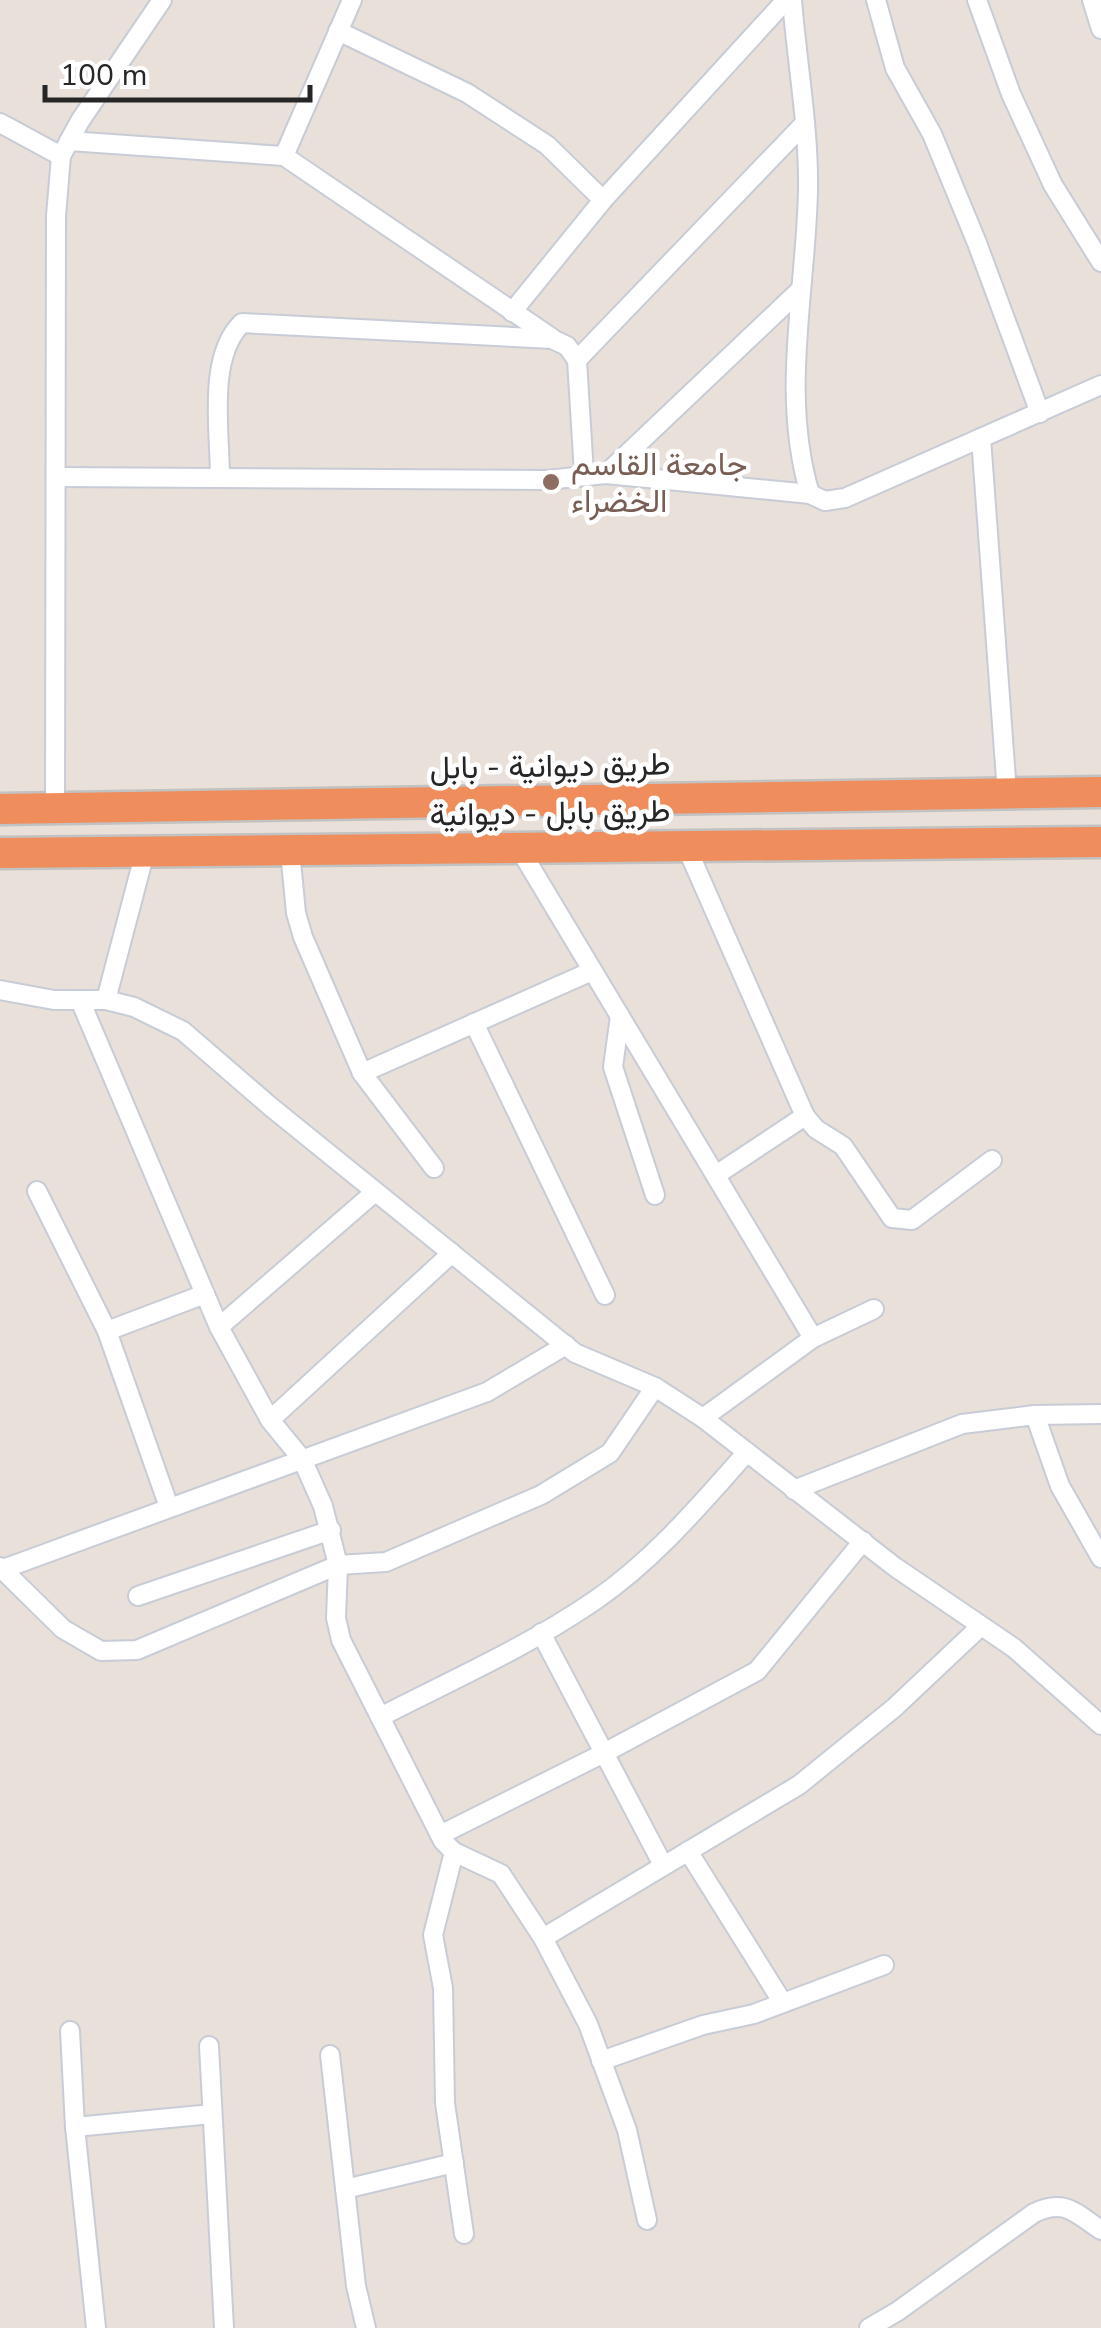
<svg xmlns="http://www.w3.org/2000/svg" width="1101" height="2328" font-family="'Nunito Sans',Vazirmatn,sans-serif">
<rect width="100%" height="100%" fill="#e8e0d9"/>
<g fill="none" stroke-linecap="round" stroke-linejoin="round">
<!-- street casing -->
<g stroke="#c7ccd7" stroke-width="22">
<g id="street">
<path d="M792 0C797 63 809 128 808 190 806 292 780 394 810 494"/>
<path d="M876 0 895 68 932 134 977 243 1040 413"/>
<path d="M977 0 1011 94 1053 185 1101 262"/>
<path d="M1092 0 1101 29"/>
<path d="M338 31 467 93 547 145 603 200"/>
<path d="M0 123 61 156"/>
<path d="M69 141 284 156 552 338"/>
<path d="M284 156 352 0"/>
<path d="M512 312 603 200 786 0"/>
<path d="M577 360 803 125"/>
<path d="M981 438 1007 793"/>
<path d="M606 474 800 290"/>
<path d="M56 477 546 480 606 474 810 494 825 501 845 498 1101 385"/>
<path d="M220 478C220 431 207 357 242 323L552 339 567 346 577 360 584 474"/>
<path d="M55 808 56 216 61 156 80 121 162 0"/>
<path d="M686 846 805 1116 816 1129 843 1146 892 1218 912 1220 992 1160"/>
<path d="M519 848 813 1338"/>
<path d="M290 851 296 913 303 937 362 1073 434 1168"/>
<path d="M0 990 54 1000H106L134 1007 183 1031 271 1107 575 1353 655 1387 703 1418 895 1567 1014 1648 1101 1725"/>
<path d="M80 1000 219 1327 270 1420 302 1459 323 1506 338 1565 336 1618 341 1640 443 1841 454 1852 501 1874 543 1938 588 2024 627 2130 647 2220"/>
<path d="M106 1000 145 852"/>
<path d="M620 1016 613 1067 655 1195"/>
<path d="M474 1023 605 1295"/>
<path d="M362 1073 592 971"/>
<path d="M716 1175 805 1116"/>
<path d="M37 1191 107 1331 169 1507"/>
<path d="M219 1327 375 1192"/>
<path d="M107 1331 205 1294"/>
<path d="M1035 1415 1060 1486 1101 1558"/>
<path d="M703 1418 813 1338 874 1309"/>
<path d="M270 1420 452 1253"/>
<path d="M794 1490 962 1424 1035 1415 1101 1414"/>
<path d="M0 1567 63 1629 101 1651 137 1650 338 1565 386 1562 541 1495 610 1453 655 1387"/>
<path d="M3 1569 487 1392 566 1345"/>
<path d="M138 1596 331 1530"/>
<path d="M541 1633 663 1865"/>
<path d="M380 1717C452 1680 527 1647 594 1601 653 1561 700 1505 747 1452"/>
<path d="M440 1835 606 1752 757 1671 863 1541"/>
<path d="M688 1851 783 2003"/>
<path d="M454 1852 433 1935 443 1988 445 2103 464 2234"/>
<path d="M543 1938 799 1785 894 1708 981 1626"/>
<path d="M70 2031 75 2127 96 2328"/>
<path d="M209 2046 224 2328"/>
<path d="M330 2055 356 2286 366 2328"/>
<path d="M601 2061 703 2025 754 2014 884 1965"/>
<path d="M75 2127 212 2114"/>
<path d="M345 2189 454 2163"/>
<path d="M869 2328 898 2311 1034 2213C1065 2198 1075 2213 1101 2230"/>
</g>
</g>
<!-- highway casing -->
<g stroke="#c2c2c2" stroke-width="35">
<g id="highway">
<path d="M0 809 1101 792"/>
<path d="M0 853 1101 842"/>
</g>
</g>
<!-- street -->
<use href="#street" stroke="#fff" stroke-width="18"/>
<!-- highway -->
<use href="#highway" stroke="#ef8d5c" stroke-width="30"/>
</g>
<!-- markers -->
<circle fill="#8d6e63" stroke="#fff" stroke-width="4" cx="551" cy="482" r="10"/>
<g text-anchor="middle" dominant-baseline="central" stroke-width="9" stroke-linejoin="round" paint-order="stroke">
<!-- education labels -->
<g font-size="32" fill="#785e54" stroke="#fff" text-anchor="start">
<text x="571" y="464">جامعة القاسم<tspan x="571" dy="37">الخضراء</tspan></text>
</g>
<!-- street labels -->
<g font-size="32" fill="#262626" stroke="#fff">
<text transform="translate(550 766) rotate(-1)">طريق ديوانية - بابل</text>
<text transform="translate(550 813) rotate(-1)">طريق بابل - ديوانية</text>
</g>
</g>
<!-- scale -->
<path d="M45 85v15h265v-15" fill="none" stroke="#262626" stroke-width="5"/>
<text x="60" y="85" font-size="30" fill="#262626" stroke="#ffffff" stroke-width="8" paint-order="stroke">100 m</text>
</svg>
